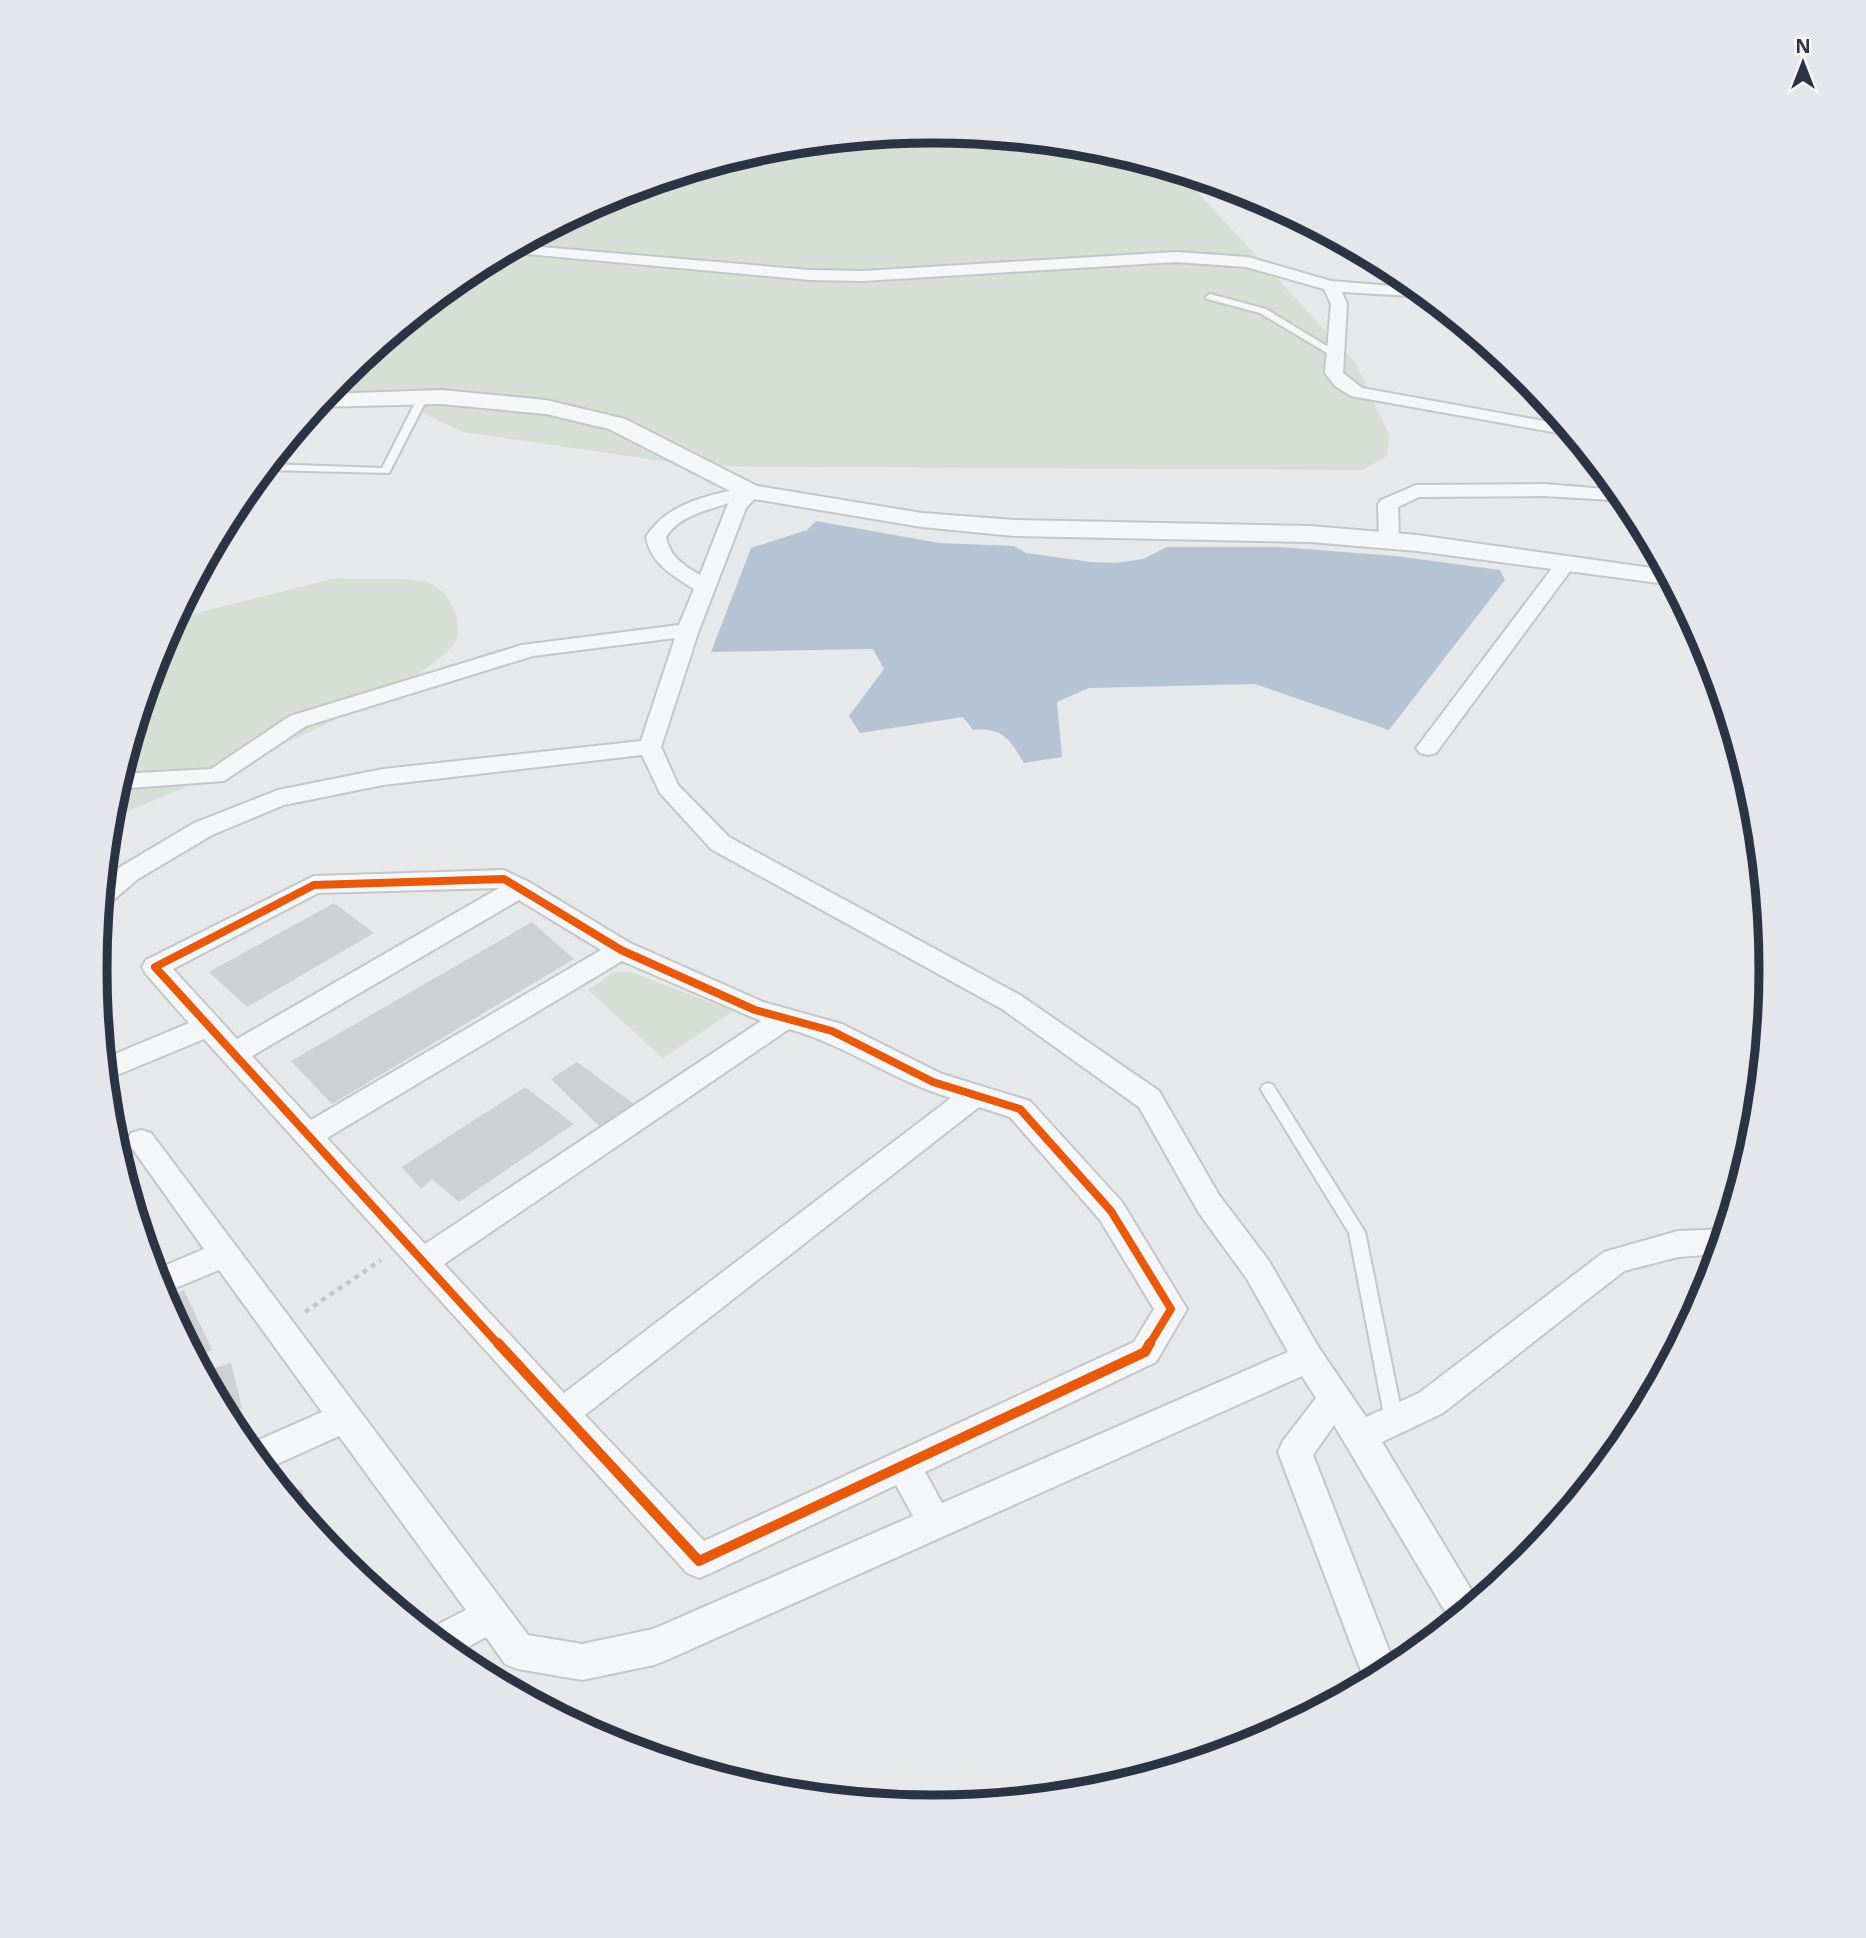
<svg xmlns="http://www.w3.org/2000/svg" width="1866" height="1938" font-family="'Noto Sans',sans-serif">
<rect width="100%" height="100%" fill="#e6e8ea"/>
<!-- green -->
<g fill="#d6ded6">
<path d="M933 131 1097 147 1179 172 1356 364 1390 436 1386 457 1363 470 697 466 463 432 383 394 328 391 340 376 467 272 612 194 770 147Z"/>
<path d="M336 578C364 580 394 577 422 581 436 583 447 595 453 607 457 615 460 630 457 638 439 686 168 794 109 819L111 805 158 648 174 619Z"/>
<path d="M614 972H631L733 1011 663 1058 588 990Z"/>
</g>
<!-- water -->
<path fill="#b4c4d5" d="M816 521 939 543 1014 546 1026 553 1091 562 1116 563 1143 559 1167 547H1280L1395 556 1500 570 1505 580 1389 730 1255 684 1089 688 1057 702 1062 757 1024 763C1010 740 1003 727 973 730L963 717 860 733 849 716 884 669 873 649 711 652 751 548 807 530Z"/>
<!-- building -->
<g fill="#ced0d3">
<path d="M334 903 374 933 247 1007 209 972Z"/>
<path d="M532 922 574 959 332 1104 291 1061Z"/>
<path d="M577 1062 635 1105 602 1129 551 1079Z"/>
<path d="M525 1087 574 1124 459 1202 432 1179 421 1189 402 1167Z"/>
<path d="M184 1290 212 1350 195 1358 163 1298Z"/>
<path d="M231 1363 242 1408 225 1415 202 1372Z"/>
<path d="M302 1489 310 1525 286 1496Z"/>
</g>
<g fill="none" stroke-linecap="round" stroke-linejoin="round">
<!-- service casing -->
<g stroke="#c4c6c8" stroke-width="4">
<g id="service">
<path d="M1210 294 1266 309 1340 354 1332 356 1260 313 1207 299 1206 297Z"/>
<path d="M423 394 428 397 389 473 263 470 268 464 382 468 418 397Z"/>
<path d="M1268 1083 1273 1085 1365 1232 1403 1420 1400 1426 1394 1428 1388 1426 1385 1420 1349 1233 1263 1093 1261 1089 1263 1085Z"/>
</g>
</g>
<!-- minor casing -->
<g stroke="#c4c6c8" stroke-width="4">
<g id="minor">
<path d="M517 245 810 270 863 271 1176 252 1248 257 1331 281 1418 288 1429 297 1342 292 1347 304 1343 373 1362 388 1566 425 1575 436 1351 396 1335 386 1325 373 1331 304 1324 289 1246 267 1176 262 863 281 810 280 504 252Z"/>
<path d="M1544 484 1619 490 1628 501 1544 496 1419 497 1398 507 1399 541 1396 545H1382L1379 541 1378 504 1381 500 1416 485Z"/>
<path d="M751 486 761 492 746 508 699 630 661 747 678 785 729 837 1020 995 1159 1091 1219 1195 1269 1261 1319 1348 1366 1417 1419 1393 1604 1252 1678 1231 1726 1229 1719 1254 1678 1257 1624 1271 1443 1413 1382 1442 1478 1601 1452 1623 1334 1425 1313 1455 1396 1668 1366 1684 1278 1452 1283 1441 1316 1398 1302 1376 667 1660 654 1665 582 1680 518 1669 505 1664 486 1637 453 1655 425 1631 466 1610 339 1436 264 1470 245 1446 322 1412 219 1270 161 1294 152 1271 204 1249 127 1141 131 1133 141 1130 151 1133 528 1635 582 1644 653 1629 913 1516 896 1485 711 1573 699 1578 687 1573 204 1039 105 1080 103 1059 189 1023 146 974 142 967 146 960 314 876 504 870 529 882 630 943 763 1002 842 1024 942 1074 1030 1101 1122 1202 1187 1309 1156 1362 925 1472 942 1503 1288 1352 1247 1279 1199 1213 1139 1107 1002 1009 711 849 660 793 642 755 383 785 284 805 212 835 138 879 111 902 101 904 103 881 120 867 194 823 278 790 383 769 641 741 675 638 533 656 306 726 224 781 116 789 120 774 211 769 290 716 522 645 679 625 694 589C672 575 651 564 646 537 668 501 712 495 751 486ZM729 503 727 506 700 575C683 565 670 557 666 537 679 516 707 510 729 503ZM499 888 237 1039 173 969 318 893ZM519 900 601 950 311 1120 252 1056ZM622 961 761 1021 425 1244 327 1138ZM789 1029C846 1045 894 1081 951 1098L564 1393 444 1264ZM979 1107 1010 1117 1100 1220 1154 1309 1134 1342 704 1541 585 1415Z"/>
<path d="M1566 557 1573 559 1576 563 1436 753 1428 755 1420 753 1416 748 1420 743 1559 559Z"/>
</g>
</g>
<!-- tertiary casing -->
<g stroke="#c4c6c8" stroke-width="4">
<path id="tertiary" d="M441 390 546 400 625 419 757 486 922 513 1014 520 1310 526 1417 535 1666 570 1674 585 1417 551 1310 542 1014 536 922 527 742 497 609 429 546 414 441 404 315 407 325 394Z"/>
</g>
<!-- path -->
<path stroke="#c5c6ca" stroke-width="4.5" stroke-dasharray="5 5" stroke-linecap="butt" d="M305 1312 381 1260"/>
<!-- service -->
<use href="#service" fill="#f5f6f7" fill-rule="evenodd"/>
<!-- minor -->
<use href="#minor" fill="#f5f6f7" fill-rule="evenodd"/>
<!-- tertiary -->
<use href="#tertiary" fill="#f5f6f7" fill-rule="evenodd"/>
<!-- cycleway-far1 casing -->
<g stroke="#f4f6f9" stroke-width="12">
<path id="cycleway-far1" d="M499 1345 155 967 314 885 504 879 621 950 755 1010 832 1031 933 1082 1020 1109 1111 1211 1171 1309 1149 1345"/>
</g>
<!-- cycleway casing -->
<g stroke="#f4f6f9" stroke-width="14">
<path id="cycleway" d="M498 1343 699 1561 1145 1352 1150 1343"/>
</g>
<!-- cycleway-far1 -->
<use href="#cycleway-far1" stroke="#e8590c" stroke-width="8"/>
<!-- cycleway -->
<use href="#cycleway" stroke="#e8590c" stroke-width="10"/>
</g>
<!-- crop -->
<path d="M0 0H1866V1938H0ZM107 969a826 826 0 1 1 1652 0a826 826 0 1 1-1652 0Z" fill="#e4e6eb" fill-rule="evenodd"/>
<path fill="none" stroke="#2b3445" stroke-width="9" d="M107 969a826 826 0 1 1 1652 0a826 826 0 1 1-1652 0Z"/>
<!-- north arrow -->
<g transform="translate(1803 63)" stroke="#f4f6f9" stroke-width="5" paint-order="stroke">
<path d="M0-5L12 26L0 18L-12 26Z" fill="#2b3445"/>
<text y="-10" font-size="19" font-weight="bold" text-anchor="middle" fill="#2b3445">N</text>
</g>
</svg>
